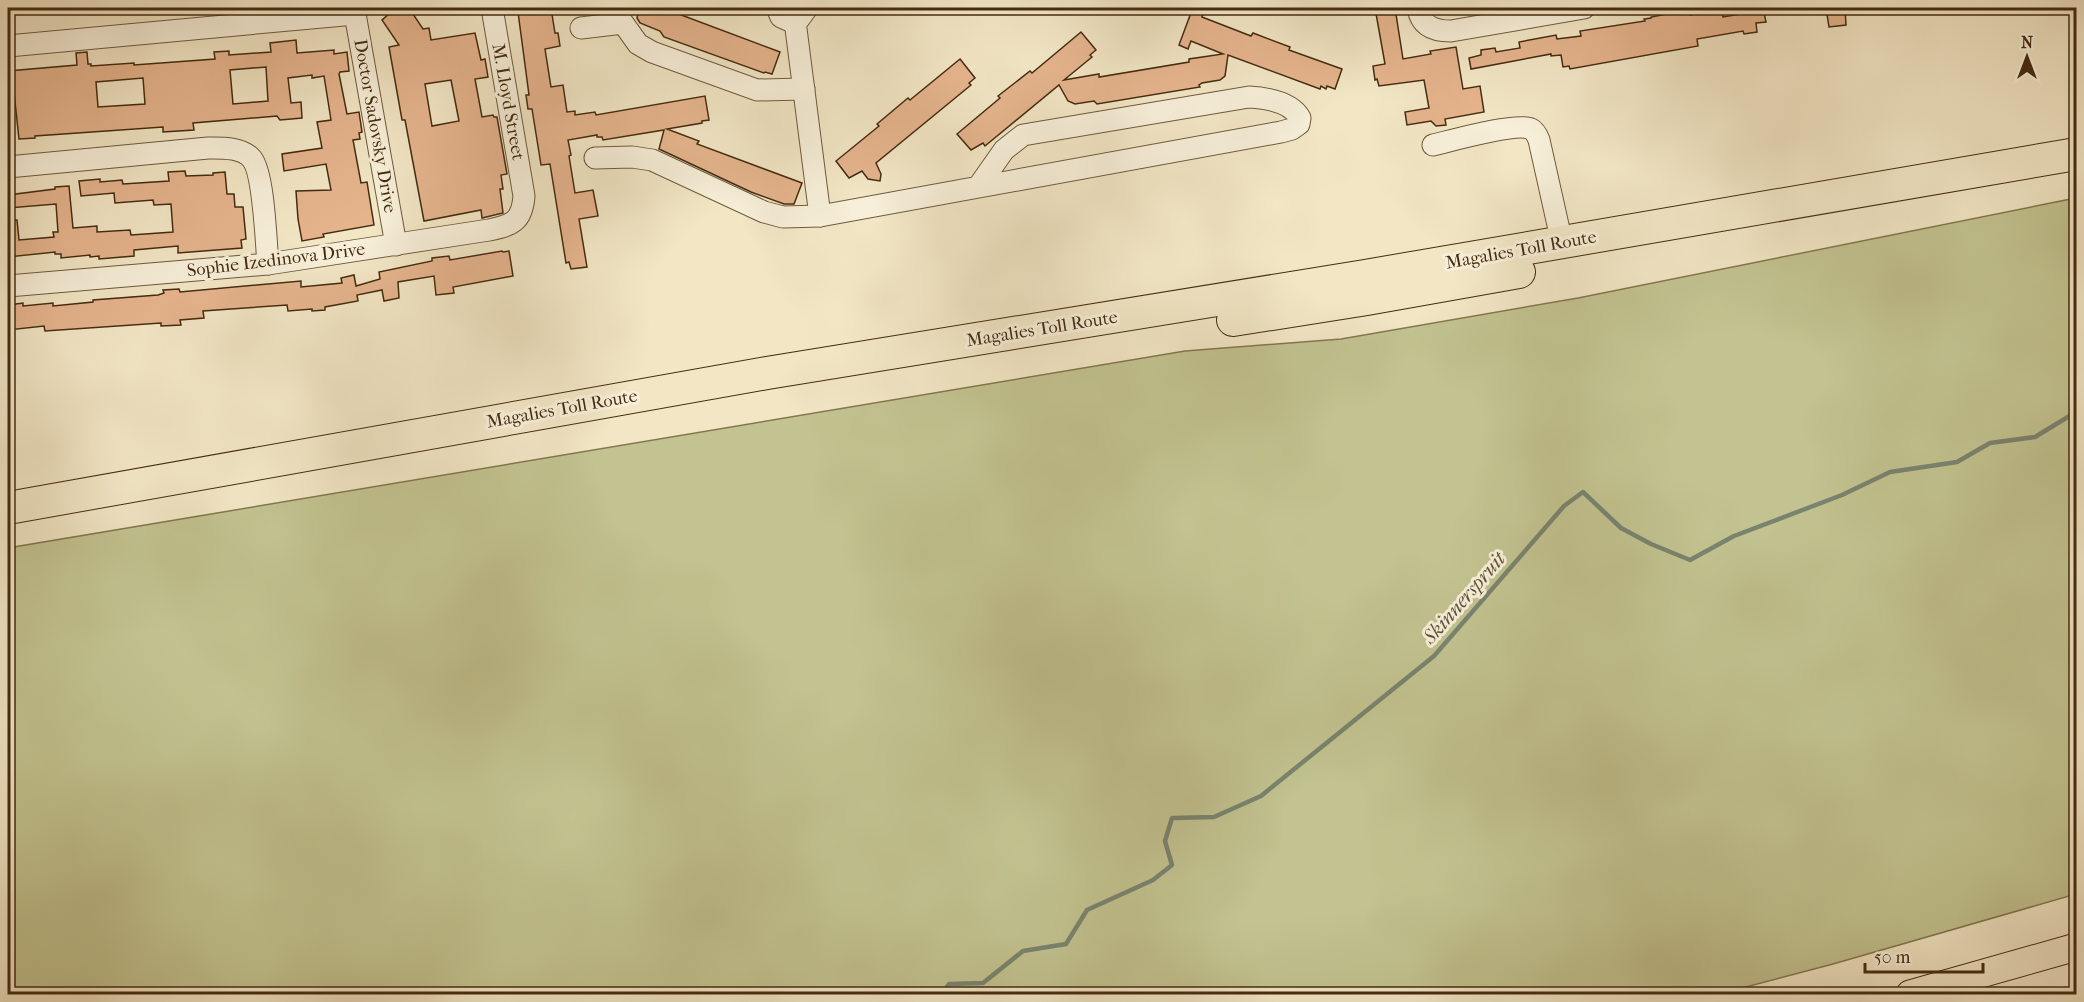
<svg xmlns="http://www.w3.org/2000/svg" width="2084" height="1002" font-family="'IM FELL French Canon',serif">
<rect width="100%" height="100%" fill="#f2e6c5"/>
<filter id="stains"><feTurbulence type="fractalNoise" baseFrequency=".00333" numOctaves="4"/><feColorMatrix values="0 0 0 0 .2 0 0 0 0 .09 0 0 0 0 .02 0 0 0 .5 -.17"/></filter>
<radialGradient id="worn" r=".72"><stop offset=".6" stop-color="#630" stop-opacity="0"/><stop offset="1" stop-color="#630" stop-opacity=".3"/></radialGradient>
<!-- green -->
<path fill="#c2c390" stroke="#847750" stroke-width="1.5" d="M2076 198V894L1833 964 1719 994H8V548L1185 351 1341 339 1578 298Z"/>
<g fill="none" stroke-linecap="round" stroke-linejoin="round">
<!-- stream -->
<g stroke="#79846f" stroke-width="4.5">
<path d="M826 994H828"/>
<path d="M942 994 949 984 983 983 1023 951 1066 944 1087 910 1153 880 1172 865 1165 841 1172 818 1214 817 1261 796 1434 656 1564 506 1583 492 1621 528 1651 544 1690 560 1734 536 1842 495 1890 472 1957 462 1990 443 2035 437 2076 412"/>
</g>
</g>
<!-- building -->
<g fill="#e5b48d" stroke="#452b10" stroke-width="1.5" fill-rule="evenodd">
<path d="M396 8H409L423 29 429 28 431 40 475 33 481 60 485 59 488 77 475 79 482 117 493 115 494 117H497L507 174 501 175 503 189H500L503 213 482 218 481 210 424 221 405 120H402L389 47 399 45 382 20ZM451 80 459 121 432 126 425 84Z"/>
<path d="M526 8H551L555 33H558L560 46 545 49 551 87 563 85 567 112 575 111V115L595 112 596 115 705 96 709 120 702 121V123L667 129 699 141 697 144 802 183 794 204H784L751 192 659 149 664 130 603 140 602 137H597V135L568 140 571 155 569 156 575 193 593 190 598 216 579 219 587 267 571 269 569 262 566 263 550 164 541 165 532 109H528L526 95H529L518 12 526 10Z"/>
<path d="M639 8H678L676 13 780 52 772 74 765 72 764 73 664 37 660 31 640 23 637 18Z"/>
<path d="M1375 8H1395L1403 59 1431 54 1430 51 1456 47 1463 89 1480 86 1484 112 1445 119 1446 125 1436 126 1431 121 1407 125 1405 112 1429 108 1424 80 1379 86 1377 79 1375 80 1373 66 1385 64Z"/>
<path d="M1747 8H1763L1766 22 1756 23 1757 32 1744 34 1743 31 1697 39 1698 46 1570 69 1569 66 1563 67 1561 55 1551 56V54L1471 69 1469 58 1481 55V50L1495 48 1496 52 1520 48 1519 42 1556 35 1557 39 1581 36 1580 31 1645 21 1644 19 1651 18V17L1683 11 1684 13 1689 12 1690 15 1714 11 1715 13 1722 11 1723 17 1748 13Z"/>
<path d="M1826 8H1845L1846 25 1829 27Z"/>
<path d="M1192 10 1203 14 1202 17 1251 36 1253 33 1290 47 1289 50 1342 69 1335 89 1327 86 1326 89 1321 86 1320 89 1228 55 1225 76 1220 80 1202 83 1199 85 1200 87 1097 104 1094 101 1075 104 1068 101 1059 85 985 146 983 143 971 150 957 134 1000 98 998 96 1030 71 1032 73 1081 32 1096 50 1090 55 1092 57 1064 80 1099 74V77L1189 62V59L1223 54 1191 41 1188 49 1179 45Z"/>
<path d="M296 40 297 53 334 50V54L347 52 349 71 340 72 339 74 347 114 359 112 362 132 359 133 360 139 353 140 361 183 367 182 374 225 323 234 324 237 302 241 298 219 296 191 331 190 326 164 284 171 282 154 322 148 317 122 331 120 324 76 312 78V75L288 78 291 103 301 102 302 118 280 120 277 116 193 123 194 130 163 132V127L35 136V138L19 139 13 83 8 84V71L77 65 76 53 87 52 88 64H91V66L134 63V65L215 59 214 52 229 51V55L271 52 270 43ZM266 67 268 101 233 104 230 70ZM143 78 145 104 98 107 96 82Z"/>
<path d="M960 59 975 78 969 83 971 85 876 163 881 174 880 181 868 179 862 171 849 178 836 161 879 126 877 124 908 98 910 100Z"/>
<path d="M185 171 186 176 213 175V173L225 172 227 194H234L235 207H243L246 239 241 240 242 248 178 253V246L134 250V256L99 259V256L90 257V255L61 258V254H55V252L8 257V220H17L19 240 54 237 53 232H58L56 204 8 208V195L55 189V187L69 186 73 228 97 226V232L130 230 131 235 173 232 171 204 154 205 153 200 115 203 114 193 81 196 79 181 100 179V182L122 180 123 184 169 181 168 172Z"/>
<path d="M502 251 503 252 509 251 513 276 453 287 454 293 436 295 434 276 398 282 399 298 384 301 382 290 357 295 358 301 325 307V310L312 311V309L288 311 287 305 203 311 204 318 180 320 181 325 161 326V323L45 331 44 326 8 330V305L23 303V306L53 303V306L93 302V300L158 295 164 293 163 290 179 289 180 292 301 281V287L342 283 341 278 354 275 356 286 380 279 379 272 432 261V258L449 256 450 260Z"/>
</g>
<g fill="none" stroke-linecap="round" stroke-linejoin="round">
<!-- minor casing -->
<g stroke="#705a3d" stroke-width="23">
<g id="minor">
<path d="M354 8 396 245"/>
<path d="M777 8 781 17 790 21 799 19 807 8"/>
<path d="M1418 8C1421 26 1434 31 1451 31L1584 8"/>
<path d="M795 21 820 216"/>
<path d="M581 28 623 23 638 44 652 52 757 90 804 89"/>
<path d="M8 46 355 14"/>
<path d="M1433 145C1450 141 1517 122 1531 129 1535 131 1537 135 1539 140L1562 243"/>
<path d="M595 158 632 157 652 160 764 212 783 217 820 216 1281 132 1292 129 1299 124 1300 118C1291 102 1266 98 1249 97L1023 135 1004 150 978 187"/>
<path d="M8 167 208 148C222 148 242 147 252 159 264 174 266 243 268 264"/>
<path d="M8 286 268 264 489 230C512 225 522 222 524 196L492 8"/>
</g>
</g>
<!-- major casing -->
<g stroke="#452b10" stroke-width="29">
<path id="major" d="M1910 994 2076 947"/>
</g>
<!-- highway casing -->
<g stroke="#452b10" stroke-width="34">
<g id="highway">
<path d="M1233 320 1367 299 1519 272"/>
<path d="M8 508 767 373 1365 276 2076 154"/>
</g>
</g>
<!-- minor -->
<use href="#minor" stroke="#f7efd9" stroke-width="21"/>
<!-- major -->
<use href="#major" stroke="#f2e6c5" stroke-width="27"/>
<!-- highway -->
<use href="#highway" stroke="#f2e6c5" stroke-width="32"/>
</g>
<g text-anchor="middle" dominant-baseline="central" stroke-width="6" stroke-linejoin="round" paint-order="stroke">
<!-- street labels -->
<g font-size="18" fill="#452b10" stroke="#f7efd9">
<text transform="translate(508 102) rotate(80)">M. Lloyd Street</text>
<text transform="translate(375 126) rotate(80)">Doctor Sadovsky Drive</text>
<text transform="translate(1521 250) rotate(-10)">Magalies Toll Route</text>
<text transform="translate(276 260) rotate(-7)">Sophie Izedinova Drive</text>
<text transform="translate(1042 329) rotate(-9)">Magalies Toll Route</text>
<text transform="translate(562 409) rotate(-10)">Magalies Toll Route</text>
</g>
<!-- water labels -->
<g font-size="20" font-style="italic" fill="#5b5038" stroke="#f7efd9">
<text transform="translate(1464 598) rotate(-49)">Skinnerspruit</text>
</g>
</g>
<!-- margin -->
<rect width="2084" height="1002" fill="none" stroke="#f2e6c5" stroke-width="30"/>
<rect x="9" y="9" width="2066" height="984" fill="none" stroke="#452b10" stroke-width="3"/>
<rect x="15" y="15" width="2054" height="972" fill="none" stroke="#452b10" stroke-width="1.5"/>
<!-- north arrow -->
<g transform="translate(2027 57)" stroke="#f7efd9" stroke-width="4.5" paint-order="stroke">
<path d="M0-4.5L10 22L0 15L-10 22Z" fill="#452b10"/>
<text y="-9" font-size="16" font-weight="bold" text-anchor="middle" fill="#452b10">N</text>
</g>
<!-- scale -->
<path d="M1865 963v9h118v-9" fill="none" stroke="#452b10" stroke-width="3"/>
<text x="1874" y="963" font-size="18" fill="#452b10" stroke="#f7efd9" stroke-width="4.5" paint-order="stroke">50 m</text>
<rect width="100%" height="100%" filter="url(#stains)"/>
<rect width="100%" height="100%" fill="url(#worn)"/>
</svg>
